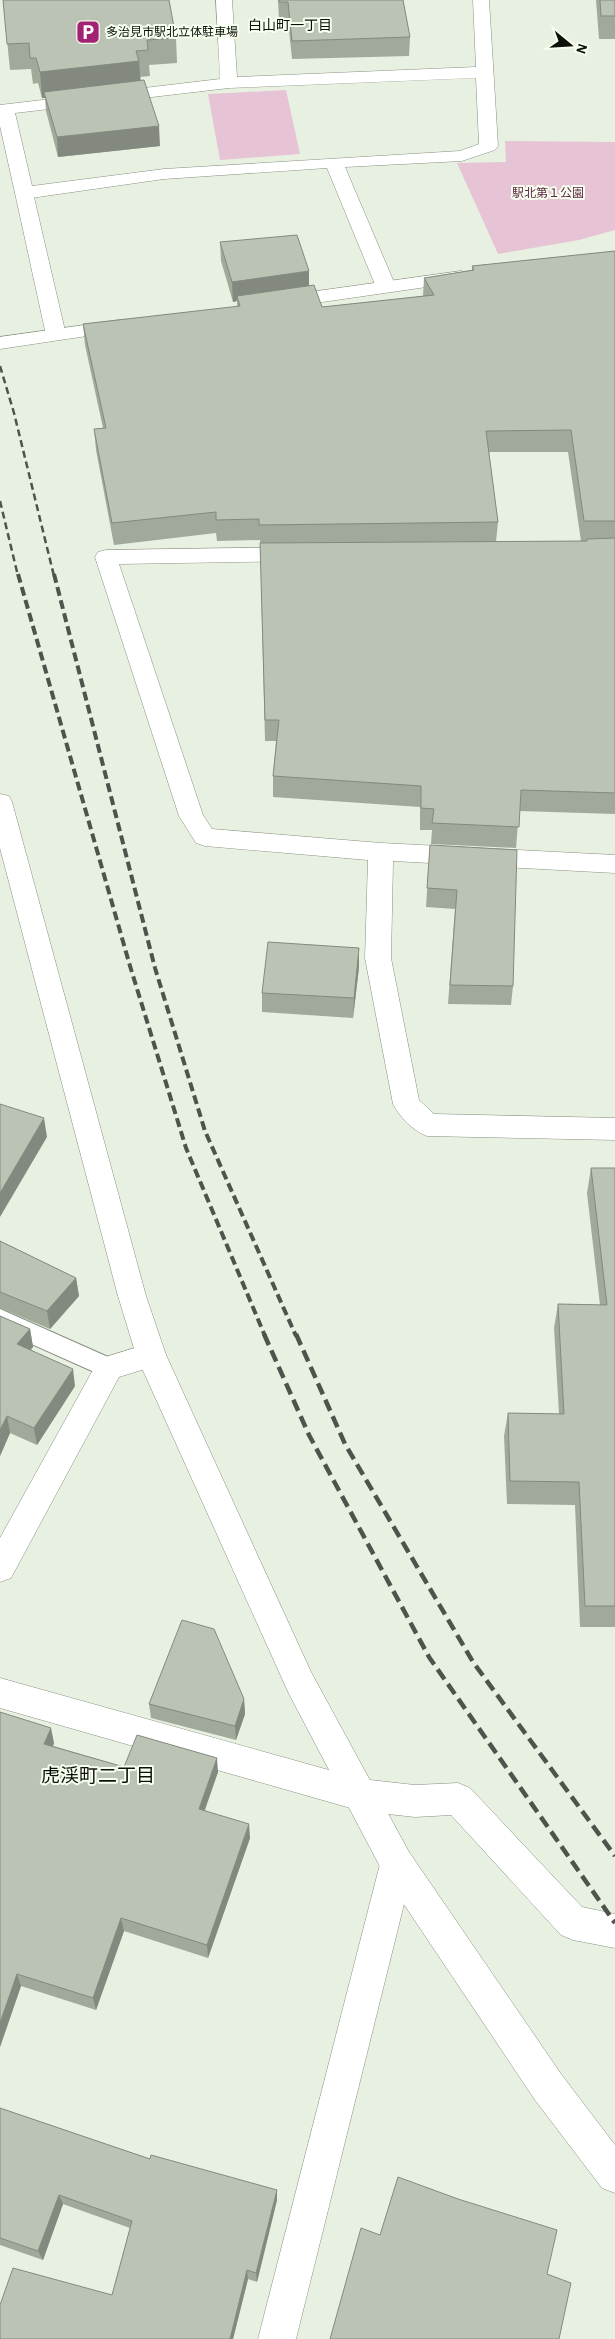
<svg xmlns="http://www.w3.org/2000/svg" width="615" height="2339" font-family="'Alegreya Sans','Noto Sans JP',sans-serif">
<rect width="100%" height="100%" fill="#e8f1e1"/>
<!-- green -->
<g fill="#e6c4d5">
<path d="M286 90 300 154 220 160 208 94Z"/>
<path d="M505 141 615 142V230L579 240 498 254 457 163 506 162Z"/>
</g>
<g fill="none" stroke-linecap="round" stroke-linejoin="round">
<!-- service casing -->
<g stroke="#888f80" stroke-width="2">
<path id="service" d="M0 1309 117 1361 121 1368 117 1375 109 1378 101 1375 0 1330Z"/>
</g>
<!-- pedestrian casing -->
<g stroke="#888f80" stroke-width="1">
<path id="pedestrian" d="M24 187 31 189 33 193 66 335 63 339H49L46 335 15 193 17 189Z"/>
</g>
<!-- minor casing -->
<g stroke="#888f80" stroke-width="1">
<g id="minor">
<path d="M216 0H232L237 77 476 67 473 0H489L498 146 495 150 462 161 345 167 396 287 393 291H379L376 287 327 168 164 179 24 199 17 197 15 193 0 126V105L220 79ZM476 78 479 144 460 151 164 169 32 186 15 113 229 88Z"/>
<path d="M299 547 307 549 310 554 307 559 299 561 119 564 203 815 212 829 381 843 615 855V873L393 861 391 958 419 1100 434 1114 615 1118V1140L427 1136C413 1131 400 1117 393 1104L365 958 368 860 205 846 196 843 179 816 95 557 98 552 106 550Z"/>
<path d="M151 1343 161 1346 166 1355 161 1364 119 1377 11 1578 0 1582V1538L99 1359Z"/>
<path d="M0 1678 361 1779 415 1785 458 1783 470 1788 582 1907 615 1914V1948L573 1940 561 1935 451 1815 415 1817 361 1811 0 1708Z"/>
<path d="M397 1847 409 1852 414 1864 296 2339H258L380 1864 385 1852Z"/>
</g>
</g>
<!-- tertiary casing -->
<g stroke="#888f80" stroke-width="1">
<g id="tertiary">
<path d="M461 271 468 273 471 277 468 281 281 308 274 306 271 302 274 298 281 296Z"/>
<path d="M120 320 127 322 130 326 127 330 0 349V337Z"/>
<path d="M0 794 9 796 12 802 146 1296 166 1355 311 1672 409 1852 561 2074 615 2145V2193L602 2188 535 2100 385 1876 289 1694 136 1355 118 1296 0 848Z"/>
</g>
</g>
<!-- service -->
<use href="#service" fill="#fff" fill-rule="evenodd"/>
<!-- pedestrian -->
<use href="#pedestrian" fill="#fff" fill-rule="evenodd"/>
<!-- minor -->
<use href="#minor" fill="#fff" fill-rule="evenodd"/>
<!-- tertiary -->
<use href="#tertiary" fill="#fff" fill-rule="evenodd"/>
<!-- rail-far2 -->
<g stroke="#4f534b" stroke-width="2.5" stroke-dasharray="7 4" stroke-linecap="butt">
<path d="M0 366 14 413 54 576"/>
<path d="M0 501 18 576"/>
</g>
<!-- rail-far1 -->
<g stroke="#4f534b" stroke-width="4" stroke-dasharray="9 4.5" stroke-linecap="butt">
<path d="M18 574 130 966 186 1148 265 1336"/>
<path d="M54 574 155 968 205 1131 296 1336"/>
</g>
<!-- rail -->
<g stroke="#4f534b" stroke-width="4.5" stroke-dasharray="12 6" stroke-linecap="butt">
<path d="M264 1334 309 1435 429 1657 615 1923"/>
<path d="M296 1334 345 1444 473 1662 615 1856"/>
</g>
</g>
<!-- wall -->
<g fill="#a1a99b" fill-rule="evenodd">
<path d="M3 0 176 38 177 63 149 65 150 76 140 77 141 81 160 146 58 157 46 111 45 98H42L38 83 33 84 31 69 10 70Z"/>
<path d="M278 0H403L410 37 409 56 292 59 288 21H279Z"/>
<path d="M596 0H615V39H599Z"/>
<path d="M220 242 309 286 322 307 423 296 424 278 472 270V266L615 251V814L519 811 516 848 431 844 432 830H420V807L273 797V776L276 741H265L260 540 217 541 216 533 114 545 96 450 94 429 103 428 85 345 83 324 237 307V301L233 302 221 261ZM489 452H568L581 541 496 542 498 522Z"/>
<path d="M430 845 513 986 511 1005 448 1004 455 909 426 907Z"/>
<path d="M359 948V967L353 1018 262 1012V993Z"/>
<path d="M591 1168H615V1627H580L575 1505 507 1504 504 1436 508 1413 559 1414 554 1328 558 1304 600 1305 587 1193Z"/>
<path d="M0 1241 76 1278 79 1296 50 1329 0 1308Z"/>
<path d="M0 1316 30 1329 33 1347 31 1350 75 1386 37 1445 10 1433 0 1456Z"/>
<path d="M244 1699 245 1714 236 1740 151 1718 149 1704Z"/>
<path d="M0 1712 54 1743 53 1746 124 1767 218 1772 205 1810 250 1838 208 1958 124 1931 96 2010 21 1986 0 2047Z"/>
<path d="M0 2108 150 2159 277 2190V2200L257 2282 248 2279 233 2339H0L112 2295 130 2228 63 2204 43 2260 0 2245Z"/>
</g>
<!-- shaded-wall -->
<g fill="#83897e">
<path d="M139 61 141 86 44 92 45 98H42L40 72Z"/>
<path d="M159 126 160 146 58 157 57 137Z"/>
<path d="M309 271V291L237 296V301L233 302 232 282Z"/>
<path d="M359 948V967L353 1018 354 998Z"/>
<path d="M44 1118 47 1137 0 1217V1193Z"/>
<path d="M76 1278 79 1296 50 1329 47 1311Z"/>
<path d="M30 1329 33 1347 20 1362 17 1344Z"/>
<path d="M73 1369 75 1386 37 1445 34 1428Z"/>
<path d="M7 1416 10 1433 0 1456V1430Z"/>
<path d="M244 1699 245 1714 236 1740 235 1726Z"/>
<path d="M51 1728 54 1743 48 1758 44 1744Z"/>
<path d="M217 1758 218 1772 200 1823 199 1809Z"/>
<path d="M249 1824 250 1838 208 1958 207 1945Z"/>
<path d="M121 1918 124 1931 96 2010 93 1998Z"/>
<path d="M17 1974 21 1986 0 2047V2023Z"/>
<path d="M277 2190V2200L257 2282 256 2273Z"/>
<path d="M59 2195 63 2204 43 2260 38 2251Z"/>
<path d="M247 2270 248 2279 233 2339H230Z"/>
</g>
<!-- building -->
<g fill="#bbc4b4" stroke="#83897e">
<path d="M3 0H169L176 38 147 40 148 50 136 51 139 61 40 72 36 58H30L29 43 7 44Z"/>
<path d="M279 0H403L410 37 292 41 288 2H279Z"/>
<path d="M600 0H615V16H601Z"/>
<path d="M144 80 159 126 57 137 44 92Z"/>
<path d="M297 235 309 271 232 282 220 242Z"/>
<path d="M615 251V521H584L571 430 486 431 498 522 259 525V519L216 520V512L112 523 94 429 106 428 83 324 240 306 237 296 314 285 322 307 434 295 424 278 474 270 472 266Z"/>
<path d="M615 538V793L521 790 519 827 432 823 434 809 421 808V786L273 776 279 720H265L260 543 587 541V539Z"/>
<path d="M430 845 517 850 513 986 450 985 457 890 427 888Z"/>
<path d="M268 942 359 948 354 998 262 993Z"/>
<path d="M0 1104 44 1118 0 1193Z"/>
<path d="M591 1168H615V1606H585L579 1482 510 1481 508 1413 564 1414 558 1304 607 1305Z"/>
<path d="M0 1241 76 1278 47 1311 0 1292Z"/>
<path d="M0 1316 30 1329 17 1344 73 1369 34 1428 7 1416 0 1430Z"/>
<path d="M182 1620 214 1629 244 1699 235 1726 149 1704Z"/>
<path d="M0 1712 51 1728 44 1744 124 1767 137 1735 217 1758 199 1809 249 1824 207 1945 121 1918 93 1998 17 1974 0 2023Z"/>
<path d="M0 2108 150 2159 151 2155 277 2190 256 2273 247 2270 230 2339H0V2305L13 2268 112 2295 132 2221 59 2195 38 2251 0 2238Z"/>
<path d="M398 2177 458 2199 557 2230 547 2274 571 2283 559 2339H330L361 2228 380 2235Z"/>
</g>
<!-- icons -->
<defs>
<g id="parking-square" transform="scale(1.25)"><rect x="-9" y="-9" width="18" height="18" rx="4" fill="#a22273" stroke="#f6feee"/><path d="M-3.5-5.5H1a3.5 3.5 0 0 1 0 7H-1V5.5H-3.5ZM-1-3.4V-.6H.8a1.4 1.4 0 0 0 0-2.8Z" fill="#fff"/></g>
</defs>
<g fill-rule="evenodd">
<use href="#parking-square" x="88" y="32"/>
</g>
<g text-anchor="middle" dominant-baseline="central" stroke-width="4" stroke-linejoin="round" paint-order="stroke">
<!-- far-poi labels -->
<g font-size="12" fill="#0d0f0a" stroke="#f6feee" text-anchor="start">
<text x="106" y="32">多治見市駅北立体駐車場</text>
</g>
<!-- far-park labels -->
<g font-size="12" fill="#5e2847" stroke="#f6feee">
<text x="548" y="193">駅北第１公園</text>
</g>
<!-- far-neighbourhood labels -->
<g font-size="14" fill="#0d0f0a" stroke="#f6feee">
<text x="290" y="26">白山町一丁目</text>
</g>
<!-- near-neighbourhood labels -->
<g font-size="19" fill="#0d0f0a" stroke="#f6feee">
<text x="98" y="1776">虎渓町二丁目</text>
</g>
</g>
<!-- north arrow -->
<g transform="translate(570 45) rotate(108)" stroke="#f6feee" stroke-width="4" paint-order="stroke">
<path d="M0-4L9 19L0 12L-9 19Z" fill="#0d0f0a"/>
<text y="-8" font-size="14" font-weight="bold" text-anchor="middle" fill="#0d0f0a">N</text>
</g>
</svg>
